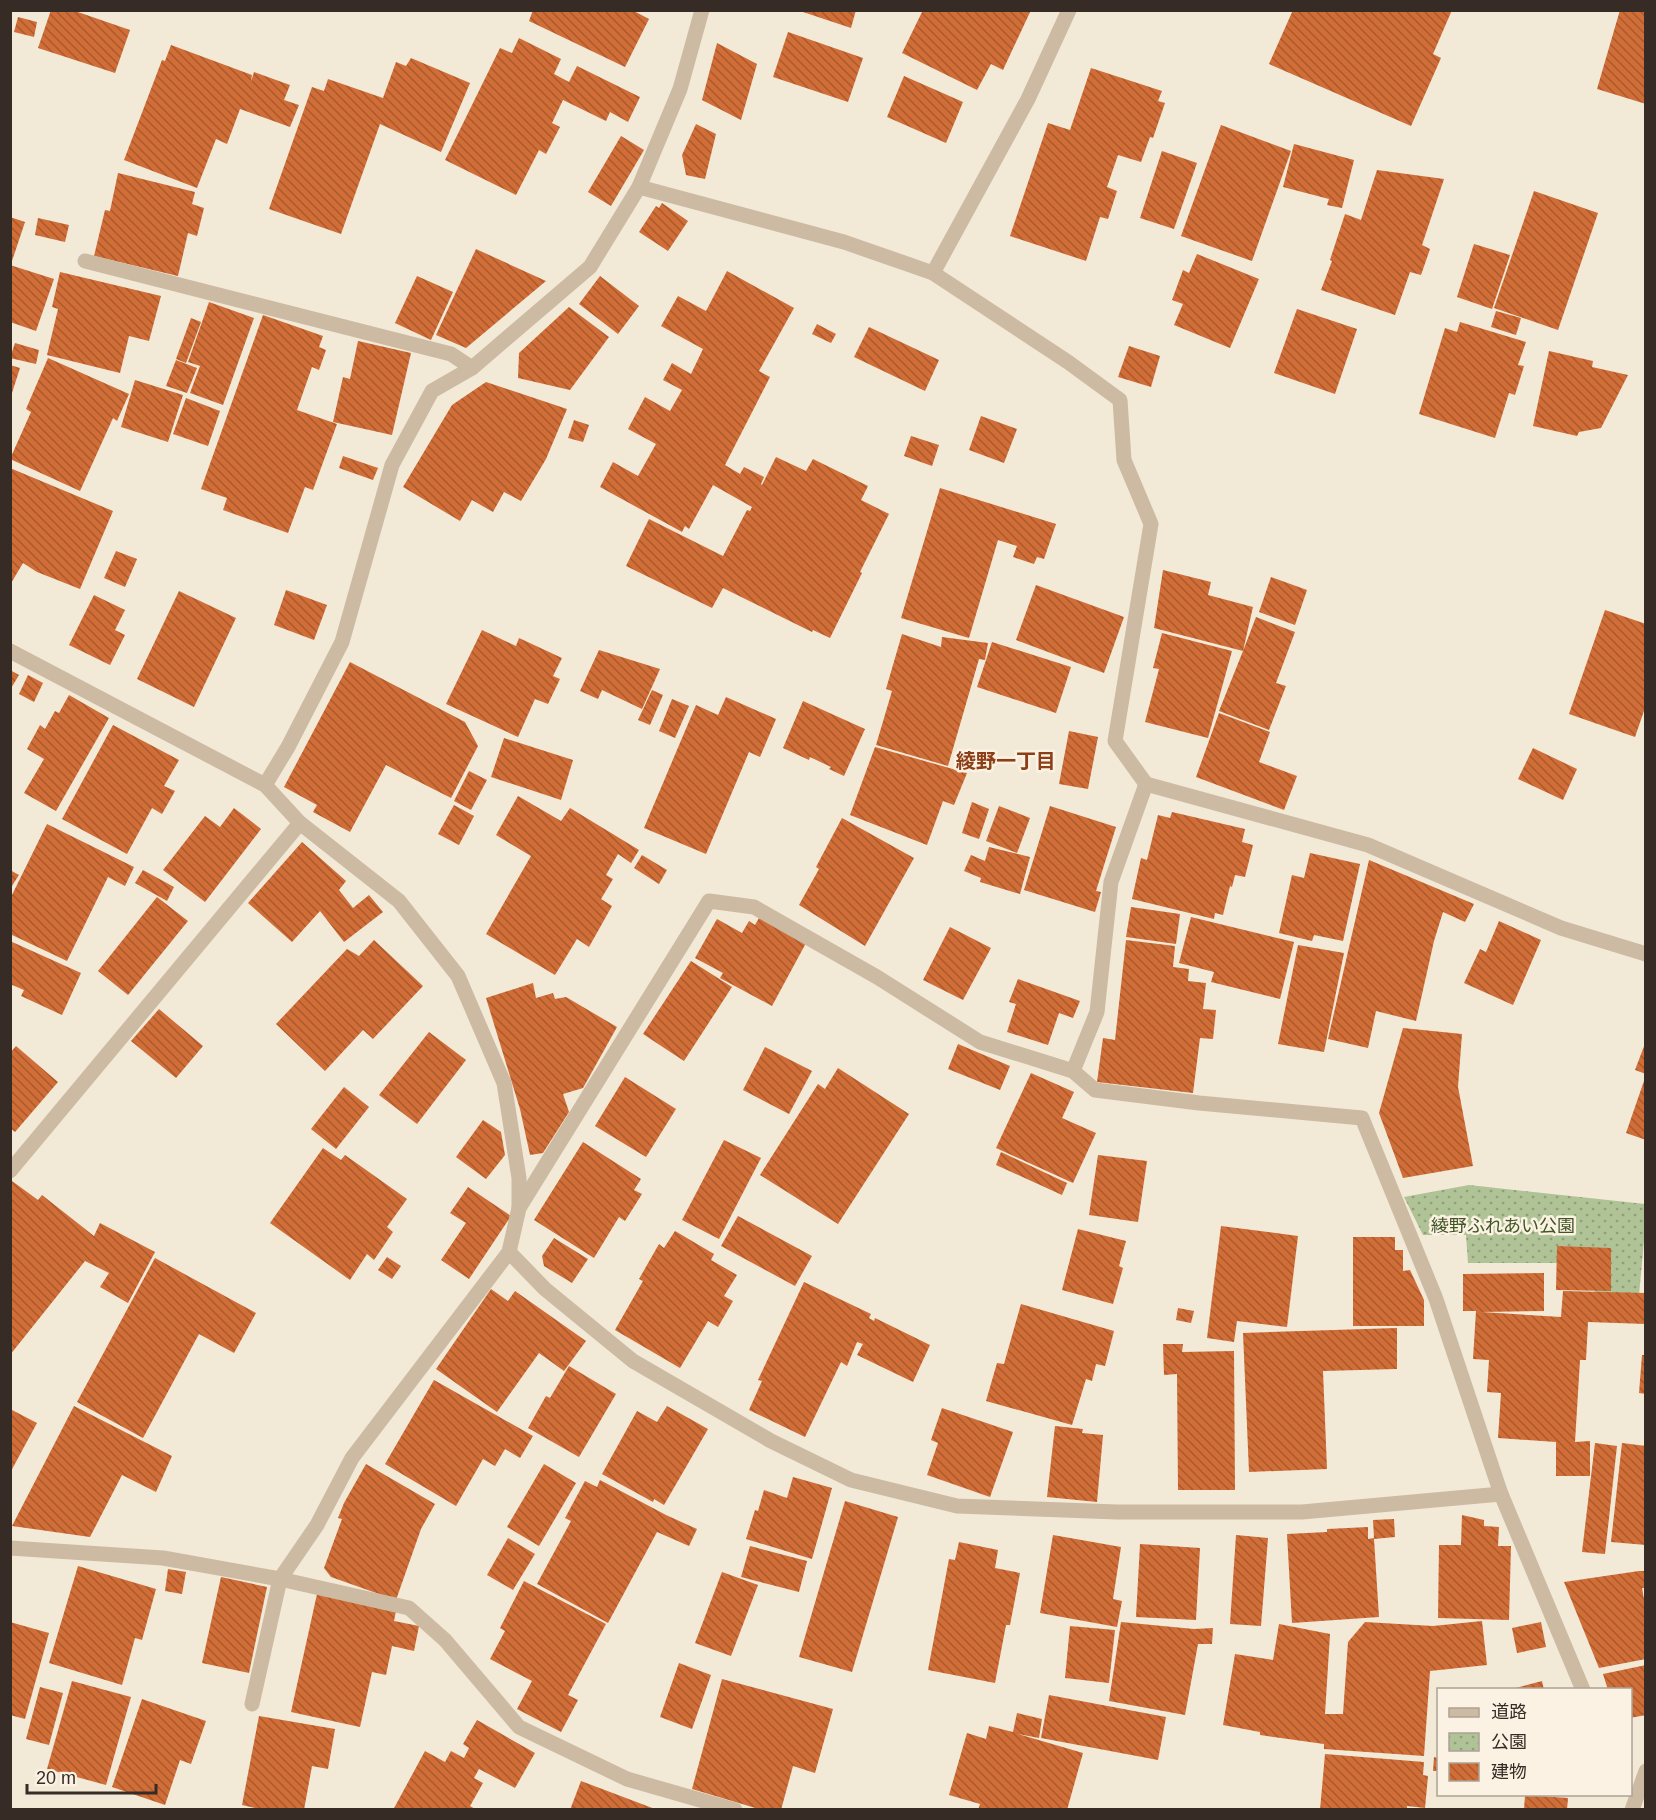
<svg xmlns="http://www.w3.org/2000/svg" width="1656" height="1820" font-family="Arial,'Noto Sans JP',sans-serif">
<defs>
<pattern id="park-dots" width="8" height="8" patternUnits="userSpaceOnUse" patternTransform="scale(1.5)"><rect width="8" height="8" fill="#afc396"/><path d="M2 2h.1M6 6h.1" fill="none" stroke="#8f9f7a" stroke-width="1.8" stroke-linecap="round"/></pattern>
<pattern id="building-back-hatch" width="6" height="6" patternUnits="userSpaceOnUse" patternTransform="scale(1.5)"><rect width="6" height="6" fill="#d16d37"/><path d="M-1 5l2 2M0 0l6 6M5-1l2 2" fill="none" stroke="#aa5a2e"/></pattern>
</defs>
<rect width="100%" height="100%" fill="#f3e9d7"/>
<!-- park -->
<path fill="url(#park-dots)" d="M1469 1185 1645 1204V1230L1638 1306 1594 1303 1596 1263H1468L1466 1235H1423L1404 1197Z"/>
<!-- building -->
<g fill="url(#building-back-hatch)">
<path d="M51 10H72L130 30 115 73 38 48Z"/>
<path d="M533 10H632L649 19 625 67 529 21Z"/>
<path d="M797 10H856L851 28Z"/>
<path d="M923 10H1031L1003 70 991 64 977 90 902 53Z"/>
<path d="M1293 10H1452L1433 54 1441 58 1411 126 1269 64Z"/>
<path d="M1620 10H1646V104L1597 89Z"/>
<path d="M18 17 37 22 34 37 14 32Z"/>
<path d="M788 32 863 58 848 102 773 77Z"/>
<path d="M519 38 561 59 554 74 569 82 577 66 640 97 628 122 610 112 606 121 563 100 552 123 560 127 546 154 539 150 516 195 445 160 500 48 512 53Z"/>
<path d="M717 43 757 64 741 120 702 100Z"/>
<path d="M171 45 252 75 251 82 254 72 290 85 284 100 299 105 290 127 240 109 227 144 216 139 197 188 124 160 162 60 165 61Z"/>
<path d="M411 58 470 83 441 152 380 124 341 234 269 209 312 87 324 91 328 79 383 98 396 62 406 66Z"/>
<path d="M1091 68 1162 91 1158 101 1165 103 1153 138 1150 137 1141 162 1118 155 1107 187 1117 191 1108 219 1100 217 1086 261 1010 236 1048 123 1070 130Z"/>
<path d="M904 76 963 102 946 143 887 117Z"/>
<path d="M696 124 716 134 705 179 686 175 682 155Z"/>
<path d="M1221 125 1291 151 1252 261 1181 236Z"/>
<path d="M621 136 644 150 611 206 588 192Z"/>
<path d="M1294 144 1354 160 1342 208 1327 205 1329 199 1283 187Z"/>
<path d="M1162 151 1197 163 1174 229 1140 218Z"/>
<path d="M1377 170 1444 179 1422 245 1430 249 1421 275 1410 272 1395 315 1321 290 1332 261 1330 260 1345 214 1361 220Z"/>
<path d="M118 173 195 192 192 204 204 208 197 236 188 233 178 276 94 256 105 210 110 211Z"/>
<path d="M1534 191 1598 213 1558 330 1494 308Z"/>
<path d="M662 203 688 221 668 251 639 232 656 206 659 208Z"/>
<path d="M10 217 25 222 11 264H10Z"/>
<path d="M38 218 69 225 65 242 35 235Z"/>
<path d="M1474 244 1510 255 1492 309 1457 297Z"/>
<path d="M476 249 546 281 466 348 436 335Z"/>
<path d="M1197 254 1259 279 1230 348 1174 325 1183 304 1172 300 1183 270 1189 273Z"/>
<path d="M10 265 54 279 36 331 10 322Z"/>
<path d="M727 271 794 308 759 371 770 377 725 465 740 474 744 467 764 477 761 484 762 485 776 457 806 471 813 459 868 486 861 500 889 514 860 572 862 573 830 638 813 630 812 632 723 588 712 608 626 566 649 519 723 556 747 510 750 511 752 507 713 485 689 529 685 526 682 532 600 487 613 462 638 476 656 444 628 429 645 397 670 411 682 390 663 380 672 363 691 374 703 349 661 326 678 296 706 311Z"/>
<path d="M60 272 161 296 149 341 129 336 120 373 47 355 58 309 52 307Z"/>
<path d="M417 276 453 292 431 340 395 323Z"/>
<path d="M600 276 639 306 618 334 579 304Z"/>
<path d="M209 302 254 318 223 405 190 393 200 366 188 362Z"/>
<path d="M569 307 609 337 570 390 518 378 519 353Z"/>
<path d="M1297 309 1357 329 1335 394 1274 373Z"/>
<path d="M1496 311 1521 318 1516 335 1491 327Z"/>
<path d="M263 315 323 336 319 347 326 350 319 370 312 367 297 410 337 424 313 490 305 487 288 533 223 510 227 498 201 489Z"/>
<path d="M191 318 201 322 186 363 176 359Z"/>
<path d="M1460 322 1526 342 1518 365 1524 366 1515 395 1509 393 1495 438 1419 414 1445 328 1457 332Z"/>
<path d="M817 324 836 334 831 343 812 334Z"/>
<path d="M869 327 939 360 925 391 854 357Z"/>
<path d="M358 341 411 353 392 435 333 422 343 377 350 379Z"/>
<path d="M15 343 39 350 36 364 10 358Z"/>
<path d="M1129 346 1160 356 1151 387 1118 377Z"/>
<path d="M1549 351 1593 361 1592 367 1628 375 1601 428 1579 432 1577 436 1533 426Z"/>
<path d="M48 358 129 394 117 421 113 418 80 491 10 459 31 412 26 409Z"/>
<path d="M176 360 197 368 187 393 166 386Z"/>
<path d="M10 365 20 368 11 396H10Z"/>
<path d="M135 380 183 395 168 442 121 427Z"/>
<path d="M486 382 567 409 546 459 521 501 504 492 493 512 472 500 460 521 403 487 452 405Z"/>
<path d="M186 398 220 411 208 446 173 434Z"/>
<path d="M981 416 1017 429 1004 463 969 450Z"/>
<path d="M574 420 589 425 583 442 568 438Z"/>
<path d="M911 436 939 445 932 466 904 456Z"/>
<path d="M343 456 378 468 373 480 339 468Z"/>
<path d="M10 468 113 511 80 589 37 572 23 563 10 585Z"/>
<path d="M940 488 1056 524 1044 559 1037 557 1034 564 1013 557 1017 546 998 540 969 638 901 618Z"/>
<path d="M116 551 137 559 125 587 104 578Z"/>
<path d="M1163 570 1211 582 1208 595 1253 607 1243 651 1256 617 1295 632 1276 683 1286 686 1269 730 1219 711 1243 651 1154 628Z"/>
<path d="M1271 577 1307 590 1295 625 1259 612Z"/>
<path d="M1036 585 1124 617 1104 673 1016 640Z"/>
<path d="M286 590 327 605 314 640 274 625Z"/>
<path d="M179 591 236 618 194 707 137 679Z"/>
<path d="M94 595 125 610 115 630 125 635 110 665 69 645Z"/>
<path d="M1605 610 1646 624V705L1635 737 1569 714Z"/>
<path d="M482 630 516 646 519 638 562 658 553 676 560 679 548 704 535 699 518 737 446 704Z"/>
<path d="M1162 633 1232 651 1208 738 1145 722 1159 669 1153 668Z"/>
<path d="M902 634 941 647 942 637 988 643 985 660 979 659 948 766 876 745 892 691 886 689Z"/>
<path d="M992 642 1071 667 1056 713 977 687Z"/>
<path d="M599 650 660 669 642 709 602 690 598 699 580 691Z"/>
<path d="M350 662 465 722 478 746 451 798 386 765 350 832 313 812 317 805 284 787Z"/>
<path d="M10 670 19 675 10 690Z"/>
<path d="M28 675 43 683 34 702 19 694Z"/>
<path d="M652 690 663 695 650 725 638 720Z"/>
<path d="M69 695 109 718 56 811 24 793 44 759 27 749 40 725 45 729 55 711 59 713Z"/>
<path d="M726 697 776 719 760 757 749 752 706 854 644 828 696 705 718 715Z"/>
<path d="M672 699 689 706 675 738 659 731Z"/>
<path d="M803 701 865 729 844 776 829 769 831 767 810 757 809 760 783 748Z"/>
<path d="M1219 713 1270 732 1259 762 1297 776 1284 810 1196 777Z"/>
<path d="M113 725 179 760 164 786 175 791 162 814 152 808 127 854 62 819Z"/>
<path d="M1069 731 1098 737 1088 789 1059 784Z"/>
<path d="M504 738 573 760 561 800 491 777Z"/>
<path d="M875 747 967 773 954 805 943 801 927 845 850 815Z"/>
<path d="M1533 748 1577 769 1563 800 1518 779Z"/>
<path d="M469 771 487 780 471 810 454 801Z"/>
<path d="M518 796 561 821 570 808 639 850 631 863 618 854 606 875 613 879 601 899 612 906 589 947 577 939 555 975 486 934 531 856 496 835Z"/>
<path d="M972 802 989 809 979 839 962 833Z"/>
<path d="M454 805 474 816 459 845 438 834Z"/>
<path d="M999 806 1030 818 1017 853 986 841Z"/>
<path d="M1050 806 1116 827 1096 891 1101 892 1095 912 1024 890Z"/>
<path d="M234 808 261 829 205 902 163 870 205 816 220 827Z"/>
<path d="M1172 812 1245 829 1242 842 1253 845 1245 877 1235 875 1232 887 1230 886 1223 915 1215 913 1214 919 1132 899 1141 858 1147 860 1158 815 1170 818Z"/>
<path d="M842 818 914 858 865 946 799 905 819 869 816 867Z"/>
<path d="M47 824 134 867 125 886 108 877 67 961 10 934V899Z"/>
<path d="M302 842 346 881 339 890 353 908 369 895 383 912 344 942 320 911 292 942 248 903Z"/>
<path d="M989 847 1030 857 1020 894 980 882 981 878 964 871 971 855 985 861Z"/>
<path d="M1310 853 1360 864 1343 941 1314 935 1312 941 1279 933 1292 875 1304 878Z"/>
<path d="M642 855 667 870 659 884 634 868Z"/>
<path d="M1369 860 1474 904 1465 922 1443 912 1434 941 1416 1021 1376 1011 1368 1048 1328 1039Z"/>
<path d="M10 870 19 875 10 889Z"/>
<path d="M143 870 174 887 167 901 135 883Z"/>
<path d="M157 897 188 921 128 995 98 971Z"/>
<path d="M1131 907 1180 914 1176 944 1126 937Z"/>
<path d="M1191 917 1294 942 1280 999 1211 982 1214 972 1179 963Z"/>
<path d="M759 918 806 943 772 1006 720 978 723 973 695 958 717 919 742 933 749 921 755 925Z"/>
<path d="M1499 921 1541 940 1513 1005 1464 983 1480 949 1486 952Z"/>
<path d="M950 927 991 948 963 1000 923 980Z"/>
<path d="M374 940 423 986 373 1039 363 1030 325 1071 276 1024 347 949 359 956Z"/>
<path d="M1126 940 1175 946 1173 967 1189 969 1188 981 1206 983 1203 1009 1216 1010 1213 1039 1200 1038 1193 1093 1097 1082 1103 1038 1115 1040Z"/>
<path d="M10 941 81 973 62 1015 21 996 24 990 10 984Z"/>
<path d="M1298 945 1344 953 1324 1052 1278 1044Z"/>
<path d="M691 961 732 987 684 1061 643 1034Z"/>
<path d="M1018 979 1080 1001 1073 1018 1059 1013 1048 1045 1007 1032 1016 1004 1009 1002Z"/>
<path d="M533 983 536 998 553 993 555 999 566 997 617 1027 583 1088 563 1094 569 1112 543 1153 530 1155 520 1109 486 998Z"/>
<path d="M159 1009 203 1046 176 1078 131 1041Z"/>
<path d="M1403 1028 1462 1034 1458 1087 1473 1166 1403 1178 1379 1113Z"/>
<path d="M429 1032 466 1060 417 1124 379 1095Z"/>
<path d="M1646 1041V1074L1635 1070Z"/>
<path d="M958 1044 1010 1066 1000 1090 948 1069Z"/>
<path d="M16 1046 58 1082 15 1132 10 1128V1053Z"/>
<path d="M765 1047 812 1071 789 1114 743 1090Z"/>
<path d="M838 1068 909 1114 838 1224 760 1175 818 1084 825 1089Z"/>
<path d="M1031 1073 1074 1092 1062 1118 1096 1133 1073 1183 996 1148Z"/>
<path d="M625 1077 676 1109 646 1157 595 1126Z"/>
<path d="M1645 1078H1646V1140L1626 1133Z"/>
<path d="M344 1087 369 1107 336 1149 311 1129Z"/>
<path d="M483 1120 501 1132 505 1155 486 1179 456 1157Z"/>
<path d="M724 1140 761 1158 719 1239 682 1220Z"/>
<path d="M583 1142 641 1179 634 1190 642 1194 625 1221 619 1217 594 1258 534 1220Z"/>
<path d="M323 1148 341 1160 345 1155 407 1199 387 1227 393 1232 374 1260 367 1254 350 1280 270 1223Z"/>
<path d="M1001 1152 1067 1183 1062 1195 996 1165Z"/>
<path d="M1098 1155 1147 1161 1138 1222 1089 1215Z"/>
<path d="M12 1181 38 1200 42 1195 94 1236 100 1223 155 1252 128 1303 100 1287 109 1273 85 1261 10 1355V1183Z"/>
<path d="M468 1187 511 1216 469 1279 441 1260 466 1223 450 1213Z"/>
<path d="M738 1216 812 1256 795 1286 721 1246Z"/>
<path d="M1221 1226 1298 1236 1287 1327 1237 1321 1234 1342 1207 1338Z"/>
<path d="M1078 1229 1126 1241 1119 1266 1123 1268 1113 1304 1062 1290Z"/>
<path d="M675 1231 714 1254 711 1260 737 1275 724 1296 733 1301 718 1327 708 1321 680 1368 615 1330 643 1281 639 1279 659 1244 664 1248Z"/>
<path d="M1353 1237H1395V1250H1403V1271L1410 1270 1424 1300V1326H1353Z"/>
<path d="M554 1238 588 1259 572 1283 544 1266 542 1256Z"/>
<path d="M1557 1246 1611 1248V1291L1556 1290Z"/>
<path d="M387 1257 401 1266 392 1279 378 1270Z"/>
<path d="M155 1258 256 1313 234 1353 199 1334 143 1438 77 1402Z"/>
<path d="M1544 1273V1311L1481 1312 1561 1317 1563 1291 1646 1293V1324L1588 1322 1586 1360H1580L1575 1442 1590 1441V1476H1556V1442L1498 1438 1501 1393 1487 1392 1489 1360 1473 1359 1476 1311H1463V1274Z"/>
<path d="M804 1282 871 1314 869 1318 874 1321 875 1318 930 1345 913 1382 857 1355 863 1344 857 1342 847 1366 841 1362 805 1437 749 1410 762 1381 758 1380Z"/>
<path d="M491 1289 508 1301 515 1291 586 1341 564 1371 539 1353 497 1412 436 1369Z"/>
<path d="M1021 1304 1114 1331 1105 1366 1096 1364 1092 1381 1086 1379 1072 1425 986 1401 997 1363 1004 1364Z"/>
<path d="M1178 1308 1194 1311 1191 1323 1176 1320Z"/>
<path d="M1397 1328V1369L1323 1371 1327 1469 1249 1472 1243 1333Z"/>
<path d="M1163 1344H1183L1182 1352 1234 1351 1235 1490H1178L1177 1374 1164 1375Z"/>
<path d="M1642 1355H1646V1394L1639 1393Z"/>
<path d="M569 1366 616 1394 579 1457 528 1428 546 1396 550 1398Z"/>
<path d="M434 1380 533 1436 520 1458 505 1449 495 1466 483 1459 456 1506 385 1464Z"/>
<path d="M74 1406 172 1456 156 1492 122 1475 90 1537 12 1526Z"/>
<path d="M667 1406 708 1429 664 1505 654 1499 653 1502 602 1474 637 1411 657 1422Z"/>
<path d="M942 1408 1013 1432 990 1497 927 1475 938 1443 931 1440Z"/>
<path d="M12 1410 37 1423 10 1473V1413Z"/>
<path d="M1055 1426 1083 1429 1082 1433 1103 1435 1097 1502 1047 1497Z"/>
<path d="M1595 1443 1617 1446 1605 1554 1582 1552Z"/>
<path d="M1622 1443 1646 1446V1545L1611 1542Z"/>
<path d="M366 1464 435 1504 421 1529 396 1600 331 1577 324 1568 342 1519 338 1518 344 1503Z"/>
<path d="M544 1464 576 1483 539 1546 507 1527Z"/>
<path d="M793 1477 832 1488 812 1559 746 1539 755 1510 758 1511 764 1490 787 1498Z"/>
<path d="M600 1480 666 1515 697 1529 689 1546 657 1532 608 1623 537 1584 571 1521 565 1518 585 1481 597 1487Z"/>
<path d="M845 1501 898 1517 852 1672 799 1657Z"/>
<path d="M1462 1515 1484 1520V1526L1499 1527 1498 1546H1511L1509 1620 1438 1618 1439 1545H1461Z"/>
<path d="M1394 1519 1395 1537 1374 1539 1379 1617 1292 1623 1287 1534 1327 1532V1529L1368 1527V1539L1374 1538 1373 1520Z"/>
<path d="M1053 1535 1121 1547 1113 1599 1122 1601 1117 1627 1040 1613Z"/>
<path d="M1236 1535 1268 1538 1261 1626 1230 1624Z"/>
<path d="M508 1538 535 1554 513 1590 487 1575Z"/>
<path d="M959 1542 998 1550 995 1568 1020 1573 1010 1625H1006L995 1683 928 1670 949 1559 955 1560Z"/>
<path d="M1140 1544 1200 1548 1196 1620 1136 1617Z"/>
<path d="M750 1546 807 1561 799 1592 741 1577Z"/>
<path d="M78 1566 156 1589 142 1640 135 1638 122 1685 49 1663Z"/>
<path d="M168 1569 186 1572 182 1594 165 1591Z"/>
<path d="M1639 1571H1646V1588H1642L1644 1599H1646V1659L1599 1668 1564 1582Z"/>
<path d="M722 1572 758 1585 731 1656 695 1643Z"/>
<path d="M221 1577 267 1587 249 1673 202 1663Z"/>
<path d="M524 1581 606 1624 568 1695 578 1700 561 1732 517 1709 532 1681 490 1659 505 1631 500 1628Z"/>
<path d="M317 1594 396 1611 394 1621 419 1626 414 1651 392 1646 386 1675 372 1672 360 1727 291 1712Z"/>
<path d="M1482 1621 1487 1665 1430 1671 1424 1756 1324 1749V1744L1260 1735V1732L1223 1725 1235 1654 1273 1660 1279 1624 1330 1634 1325 1714H1343L1348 1642 1365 1622 1433 1626Z"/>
<path d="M10 1622 49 1633 25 1719 10 1715Z"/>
<path d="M1121 1622 1194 1629 1213 1628 1212 1644H1198L1185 1715 1109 1701Z"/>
<path d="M1541 1622 1546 1647 1517 1653 1512 1628Z"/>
<path d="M1070 1626 1115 1630 1109 1683 1065 1678Z"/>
<path d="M679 1663 711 1675 692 1729 660 1717Z"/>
<path d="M1646 1665V1715L1630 1718V1690H1608L1603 1674Z"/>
<path d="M722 1679 833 1709 815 1773 793 1766 781 1810H762L692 1789Z"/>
<path d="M72 1681 131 1697 106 1785 47 1769Z"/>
<path d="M1542 1681 1544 1690H1512V1689Z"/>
<path d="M40 1687 63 1693 49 1745 26 1739Z"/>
<path d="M1049 1695 1166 1717 1158 1760 1041 1738Z"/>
<path d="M142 1699 206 1721 191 1764 180 1760 165 1805 112 1787Z"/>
<path d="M1017 1713 1042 1719 1039 1738 1018 1734 1083 1753 1067 1810H978L980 1804 949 1795 967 1733 986 1739 989 1726 1013 1732Z"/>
<path d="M259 1716 335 1729 328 1769 312 1766 304 1810H264L242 1805Z"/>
<path d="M477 1720 535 1753 515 1788 479 1769 474 1778 483 1783 470 1806 477 1810H393L425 1751 445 1762 451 1751 464 1758 469 1748 463 1744Z"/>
<path d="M1325 1754 1424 1762 1423 1775 1428 1776 1425 1808 1407 1806V1810H1320Z"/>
<path d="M1434 1757 1438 1758V1771H1433Z"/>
<path d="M581 1781 655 1809V1810H570Z"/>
<path d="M1525 1795 1568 1798 1567 1810H1524Z"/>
</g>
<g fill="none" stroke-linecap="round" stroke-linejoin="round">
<!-- minor -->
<g stroke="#ccbaa2" stroke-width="15">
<path d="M639 187 844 242 933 273 1068 362 1120 400 1124 460 1151 524 1115 741 1146 784 1368 845 1561 928 1646 954"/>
<path d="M85 261 451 354 472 368"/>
<path d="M933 273 1028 99 1069 10"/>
<path d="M10 651 265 785 300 823 399 901 458 976 504 1083 519 1178V1208L509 1252 352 1458 317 1525 280 1579 252 1704"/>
<path d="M265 785 288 747 342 642 392 465 432 391 472 368 590 267 639 187 680 89 702 10"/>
<path d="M1073 1071 1097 1012 1111 882 1146 784"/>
<path d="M10 1171 300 823"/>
<path d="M519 1208 709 901 754 907 877 977 980 1042 1073 1071 1095 1090 1199 1103 1362 1118 1436 1299 1501 1494 1583 1690"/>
<path d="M509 1252 545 1289 633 1361 771 1441 851 1480 957 1506 1117 1512H1302L1501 1494"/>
<path d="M10 1548 163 1558 280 1579 409 1608 445 1640 519 1727 627 1779 735 1810"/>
<path d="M1632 1810 1646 1771"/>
</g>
</g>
<g text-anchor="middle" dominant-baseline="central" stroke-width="5" stroke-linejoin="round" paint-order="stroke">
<!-- park labels -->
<g font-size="18" fill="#405627" stroke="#fbf2e3">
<text x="1503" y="1226">綾野ふれあい公園</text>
</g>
<!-- neighbourhood labels -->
<g font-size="20" font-weight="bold" fill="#8c3f17" stroke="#fbf2e3">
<text x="1006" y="761">綾野一丁目</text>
</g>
</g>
<!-- border -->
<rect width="1656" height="1820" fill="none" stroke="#362c25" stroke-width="24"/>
<!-- legend -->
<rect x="1437" y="1688" width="195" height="108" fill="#fbf2e3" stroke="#aca397" stroke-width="1.5"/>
<rect x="1449" y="1708" width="30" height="9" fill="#ccbaa2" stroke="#aca397" stroke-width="1.5"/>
<text x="1491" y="1718" font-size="18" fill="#362c25">道路</text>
<rect x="1449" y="1733" width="30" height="18" fill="url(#park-dots)" stroke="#aca397" stroke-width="1.5"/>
<text x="1491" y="1748" font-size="18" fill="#362c25">公園</text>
<rect x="1449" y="1763" width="30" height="18" fill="url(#building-back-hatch)" stroke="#aca397" stroke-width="1.5"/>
<text x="1491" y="1778" font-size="18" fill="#362c25">建物</text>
<!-- scale -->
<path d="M27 1784v9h129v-9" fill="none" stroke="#362c25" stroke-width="3"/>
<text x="36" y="1784" font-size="18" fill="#362c25" stroke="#fbf2e3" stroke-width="4.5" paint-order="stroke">20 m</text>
</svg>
